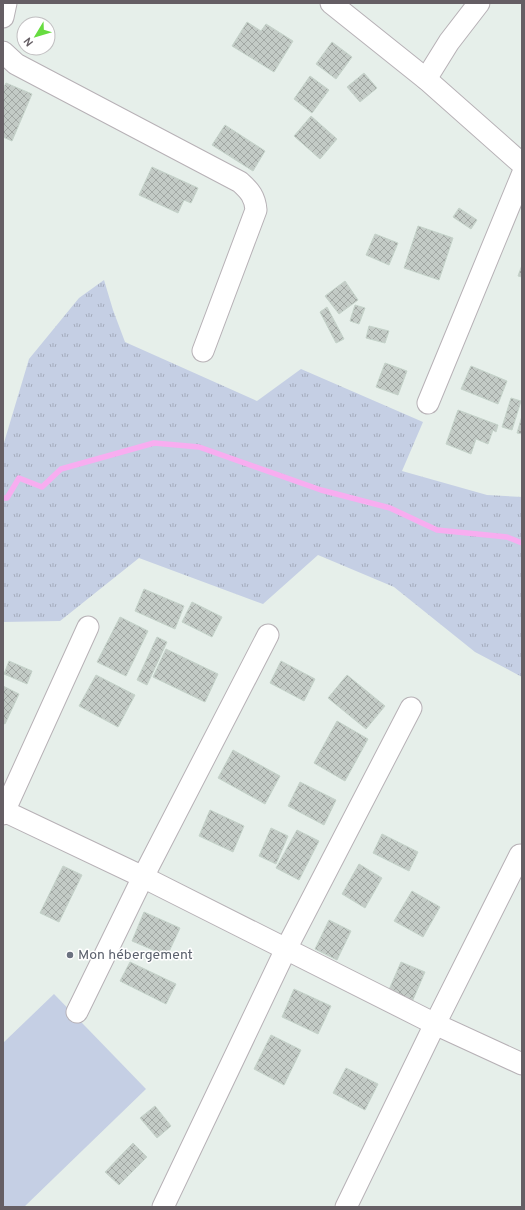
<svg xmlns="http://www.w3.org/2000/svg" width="525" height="1210" font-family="Overpass,sans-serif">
<defs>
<pattern id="grass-tufts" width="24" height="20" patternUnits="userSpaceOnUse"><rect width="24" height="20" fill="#c5cfe4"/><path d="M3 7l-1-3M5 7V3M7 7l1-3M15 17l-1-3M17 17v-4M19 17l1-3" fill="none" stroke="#a4abbc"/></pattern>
<pattern id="building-cross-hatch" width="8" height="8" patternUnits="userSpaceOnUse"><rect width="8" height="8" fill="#c3cbc6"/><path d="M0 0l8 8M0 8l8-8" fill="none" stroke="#a2a8a4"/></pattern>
</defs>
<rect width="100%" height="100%" fill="#e6efea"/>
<!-- grass -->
<path fill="url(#grass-tufts)" d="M104 280 113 310 125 342 257 401 301 369 423 422 402 471 487 495 522 497V677L475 652 394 587 318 555 263 604 139 558 60 621 3 622V446L29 359 79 298Z"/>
<!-- pitch -->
<path fill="#c5cfe4" d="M54 994 146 1089 24 1207H3V1043Z"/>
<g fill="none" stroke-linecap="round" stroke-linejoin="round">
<!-- stream -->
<path stroke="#f8adf0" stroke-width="5.5" d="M3 498H7L19 478 42 487 61 469 154 443 199 447 321 490 390 508 437 530 507 537 522 543"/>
</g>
<!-- building -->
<g fill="url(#building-cross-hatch)" stroke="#c5d3ca">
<path d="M247 22 261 31 266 24 293 41 274 72 232 46Z"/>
<path d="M332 42 352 57 336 79 316 64Z"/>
<path d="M364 73 377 88 360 102 347 87Z"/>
<path d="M310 76 329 90 312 113 294 99Z"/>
<path d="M6 83 32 94 12 141 3 137V89Z"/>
<path d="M311 116 337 139 320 159 294 136Z"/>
<path d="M225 125 265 151 253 171 212 145Z"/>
<path d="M152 167 198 188 191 203 184 200 178 213 139 195Z"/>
<path d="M459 208 477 220 471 229 453 217Z"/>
<path d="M418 226 453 238 439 280 404 268Z"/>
<path d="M375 234 398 243 389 265 366 255Z"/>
<path d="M522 265V277L518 276Z"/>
<path d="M345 281 358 300 339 314 325 296Z"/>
<path d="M355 305 365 308 359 324 350 321Z"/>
<path d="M327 307 344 339 336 343 320 312Z"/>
<path d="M369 326 389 331 385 343 366 338Z"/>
<path d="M385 363 407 371 398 395 376 387Z"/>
<path d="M471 366 507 381 498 404 461 389Z"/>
<path d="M511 398 521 401 512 430 502 427Z"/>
<path d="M458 410 498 425 496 432 493 430 488 444 476 439 471 454 446 444Z"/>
<path d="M522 416V434L517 433Z"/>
<path d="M144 589 184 606 175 629 135 611Z"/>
<path d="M192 602 222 617 212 637 182 622Z"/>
<path d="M120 617 148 631 126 676 97 662Z"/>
<path d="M157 637 167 642 147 685 137 680Z"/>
<path d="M166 649 218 674 205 702 153 677Z"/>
<path d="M9 661 32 671 27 684 4 674Z"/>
<path d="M281 661 315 679 304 701 270 683Z"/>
<path d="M96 675 135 695 118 727 79 706Z"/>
<path d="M347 675 385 706 366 729 328 698Z"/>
<path d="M3 686 19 694 5 724 3 723Z"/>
<path d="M337 721 368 739 345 781 314 763Z"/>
<path d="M233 750 280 776 265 804 218 778Z"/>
<path d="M300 782 336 800 324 825 288 806Z"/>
<path d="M210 810 244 826 233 852 199 836Z"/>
<path d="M271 828 288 836 276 864 259 856Z"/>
<path d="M297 830 319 841 299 880 276 868Z"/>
<path d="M382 834 418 852 409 871 373 853Z"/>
<path d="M359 864 382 878 365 908 342 894Z"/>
<path d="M63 866 82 875 59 922 40 913Z"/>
<path d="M412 891 440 907 423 937 394 921Z"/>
<path d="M144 912 180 928 167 956 132 941Z"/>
<path d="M329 920 351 931 337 960 315 949Z"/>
<path d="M130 962 176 984 166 1004 120 981Z"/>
<path d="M401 962 425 972 412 1002 388 992Z"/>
<path d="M294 989 331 1006 318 1034 282 1017Z"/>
<path d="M271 1035 301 1050 284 1085 254 1069Z"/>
<path d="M346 1068 378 1084 365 1110 333 1093Z"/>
<path d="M155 1106 171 1126 157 1138 140 1118Z"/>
<path d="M133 1143 147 1157 119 1185 105 1172Z"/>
</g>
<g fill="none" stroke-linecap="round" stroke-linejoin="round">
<!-- minor casing -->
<g stroke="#b7b1b6" stroke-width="23">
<g id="minor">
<path d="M331 3 426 79 522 164"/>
<path d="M3 17 6 3"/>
<path d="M3 52 16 64 240 182C250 191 255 197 256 210L203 351"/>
<path d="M426 79 449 42 479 3"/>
<path d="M428 403 522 175"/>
<path d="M4 811 143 877 435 1024 522 1064"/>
<path d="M3 814 88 627"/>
<path d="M77 1012 143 877 268 635"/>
<path d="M163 1207 286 949 411 708"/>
<path d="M346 1207 435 1024 520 855"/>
</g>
</g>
<!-- minor -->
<use href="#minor" stroke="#fff" stroke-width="21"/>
</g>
<!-- markers -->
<circle fill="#6b7280" stroke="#fff" stroke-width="1.5" cx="70" cy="955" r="4"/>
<g text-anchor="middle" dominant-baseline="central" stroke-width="3" stroke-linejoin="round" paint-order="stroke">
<!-- worship labels -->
<g font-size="14" fill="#5b616d" stroke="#fff" text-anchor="start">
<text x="78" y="955">Mon hébergement</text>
</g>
</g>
<!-- border -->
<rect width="525" height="1210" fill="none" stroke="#655e64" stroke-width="8"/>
<!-- north arrow -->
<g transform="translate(36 36) rotate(232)"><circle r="19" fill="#ffffff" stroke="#c1bfc1"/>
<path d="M0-3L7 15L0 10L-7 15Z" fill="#67dc40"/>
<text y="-6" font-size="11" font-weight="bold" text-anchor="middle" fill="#655e64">N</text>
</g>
</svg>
